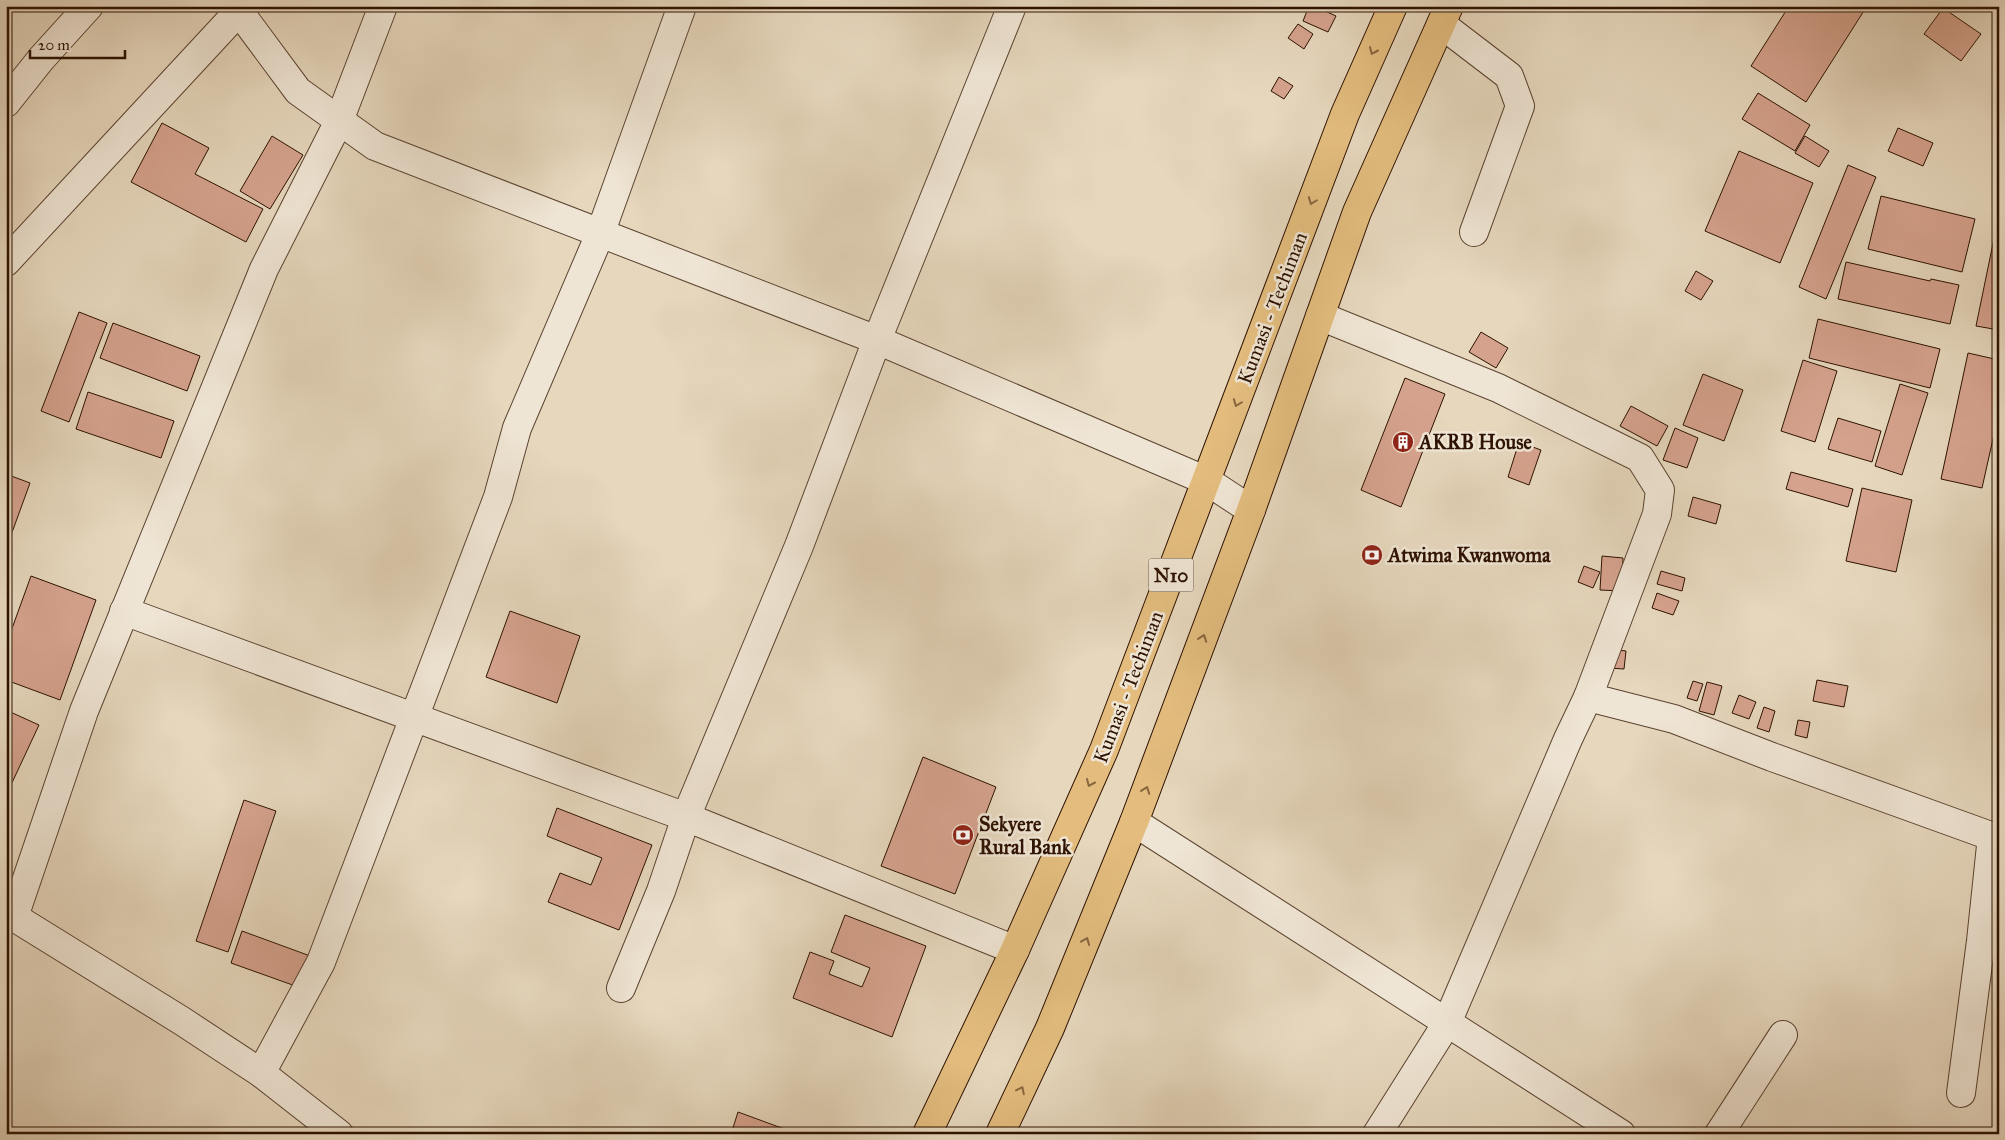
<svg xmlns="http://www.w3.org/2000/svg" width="2005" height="1140" font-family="'IM FELL Great Primer',serif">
<rect width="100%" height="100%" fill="#e6d7bd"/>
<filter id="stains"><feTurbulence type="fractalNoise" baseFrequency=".004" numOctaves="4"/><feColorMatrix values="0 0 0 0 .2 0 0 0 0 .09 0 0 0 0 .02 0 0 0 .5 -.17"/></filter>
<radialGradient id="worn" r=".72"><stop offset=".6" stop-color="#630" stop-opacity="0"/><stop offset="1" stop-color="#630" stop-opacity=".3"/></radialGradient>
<!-- building -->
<g fill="#d5a28d" stroke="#2d1201">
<path d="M1309 6H1314L1336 16 1328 32 1303 21Z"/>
<path d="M1336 6H1347L1344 11Z"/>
<path d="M1789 6H1867L1806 102 1751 66Z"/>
<path d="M1943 8 1981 34 1961 61 1924 34Z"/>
<path d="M1298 24 1313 34 1304 49 1288 38Z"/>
<path d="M1279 77 1293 86 1284 99 1271 91Z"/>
<path d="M1758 93 1810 125 1795 151 1742 119Z"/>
<path d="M162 123 209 148 195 174 263 209 246 242 131 182Z"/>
<path d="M1898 128 1933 143 1923 166 1888 151Z"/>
<path d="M272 136 303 155 270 209 240 191Z"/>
<path d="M1805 136 1829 151 1819 167 1795 153Z"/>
<path d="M1739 151 1813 183 1780 263 1705 231Z"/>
<path d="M1848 165 1876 177 1826 299 1799 287Z"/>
<path d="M1881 196 1975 219 1962 272 1868 249Z"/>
<path d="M1997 224 1999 225V330L1976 326Z"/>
<path d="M1846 262 1930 281 1931 279 1959 285 1950 324 1838 299Z"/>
<path d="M1696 271 1713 281 1701 300 1685 291Z"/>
<path d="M79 312 107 323 69 422 41 411Z"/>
<path d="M1818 319 1940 349 1930 388 1809 358Z"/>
<path d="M113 323 200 356 187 391 100 358Z"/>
<path d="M1481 332 1508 348 1496 368 1469 352Z"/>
<path d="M1968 353 1999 360V412L1982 488 1941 479Z"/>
<path d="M1803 360 1837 371 1815 442 1781 431Z"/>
<path d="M1703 374 1743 390 1724 441 1683 425Z"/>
<path d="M1405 378 1445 394 1401 507 1361 490Z"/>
<path d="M1900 384 1928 393 1902 475 1875 466Z"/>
<path d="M88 392 174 421 161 458 76 429Z"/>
<path d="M1631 406 1668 426 1657 446 1620 426Z"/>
<path d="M1838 418 1881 431 1872 462 1828 449Z"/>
<path d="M1675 428 1698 438 1687 468 1663 460Z"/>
<path d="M1519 442 1541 450 1529 485 1508 477Z"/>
<path d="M1791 472 1853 489 1848 507 1786 489Z"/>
<path d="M6 474 30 483 6 549Z"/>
<path d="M1862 488 1912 500 1896 572 1846 561Z"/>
<path d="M1693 497 1721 505 1716 524 1688 516Z"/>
<path d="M1602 556 1623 558 1622 591 1600 590Z"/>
<path d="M1584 566 1600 572 1593 588 1578 582Z"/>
<path d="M1661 571 1685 578 1682 591 1657 584Z"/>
<path d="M31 576 96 600 60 700 6 680V645Z"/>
<path d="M1657 593 1679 601 1673 615 1652 608Z"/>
<path d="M510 611 580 636 557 703 486 677Z"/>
<path d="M1611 649 1626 651 1624 669 1609 668Z"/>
<path d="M1817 680 1848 686 1844 707 1813 701Z"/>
<path d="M1693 681 1703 684 1697 701 1687 698Z"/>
<path d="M1707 682 1722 686 1714 715 1699 711Z"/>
<path d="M1739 695 1756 702 1749 719 1732 713Z"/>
<path d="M1764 707 1775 711 1769 732 1757 728Z"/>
<path d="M6 710 39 725 10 787 6 786Z"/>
<path d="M1798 720 1810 722 1807 738 1795 735Z"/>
<path d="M923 757 996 787 955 894 881 866Z"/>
<path d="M244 800 276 811 228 952 196 941Z"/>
<path d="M557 808 652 845 619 930 548 902 560 873 591 885 602 858 547 836Z"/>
<path d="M845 915 926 946 892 1037 793 998 810 952 834 961 829 974 862 987 870 968 831 952Z"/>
<path d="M242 931 313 957 301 988 231 963Z"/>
<path d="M738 1112 798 1134H731Z"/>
</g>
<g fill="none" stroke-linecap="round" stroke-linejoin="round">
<!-- minor casing -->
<g stroke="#5b4330" stroke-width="30">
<g id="minor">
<path d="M235 6 298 91 375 146 877 340 1207 481 1251 510"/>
<path d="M1441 24 1509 76 1520 106 1474 232"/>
<path d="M6 103 41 59 89 6"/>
<path d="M6 262 238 12"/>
<path d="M1320 316 1498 388 1640 458 1660 490 1657 514 1588 697 1568 739 1447 1023 1377 1134"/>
<path d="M124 611 686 817 1015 950"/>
<path d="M1588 697 1674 719 1772 757 1999 839"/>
<path d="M1134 822 1621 1134"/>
<path d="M6 910 14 917 182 1021 261 1073 339 1134"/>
<path d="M14 917 84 711 264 269 339 121 383 6"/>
<path d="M621 988 661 891 686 817 799 546 877 340 1012 6"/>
<path d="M261 1073 321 962 498 497 517 428 600 234 682 6"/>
<path d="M1961 1093 1981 941 1992 836"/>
<path d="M1719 1134 1783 1035"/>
</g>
</g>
<!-- highway casing -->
<g stroke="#2d1201" stroke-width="30">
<g id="highway">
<path d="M927 1134 1015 950 1104 750 1345 114 1393 6"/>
<path d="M1000 1134 1050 1028 1134 822 1251 510 1357 212 1449 6"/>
</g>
</g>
<!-- minor -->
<use href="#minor" stroke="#efe5d4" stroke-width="28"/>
<!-- highway -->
<use href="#highway" stroke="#e3bc7e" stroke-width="28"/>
</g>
<!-- one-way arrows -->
<defs><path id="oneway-chevron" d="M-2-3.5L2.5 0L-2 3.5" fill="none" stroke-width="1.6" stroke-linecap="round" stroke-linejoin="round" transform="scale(1.25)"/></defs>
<g stroke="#886740">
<use href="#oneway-chevron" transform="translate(1373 51) rotate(114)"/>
<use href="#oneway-chevron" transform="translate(1312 201) rotate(111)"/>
<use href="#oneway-chevron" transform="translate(1237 403) rotate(111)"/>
<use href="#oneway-chevron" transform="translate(1203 638) rotate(-70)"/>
<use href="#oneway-chevron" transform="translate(1090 783) rotate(114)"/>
<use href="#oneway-chevron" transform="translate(1146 790) rotate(-70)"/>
<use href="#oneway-chevron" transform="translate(1086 941) rotate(-68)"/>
<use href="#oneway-chevron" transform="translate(1021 1090) rotate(-64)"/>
</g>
<!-- icons -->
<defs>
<g id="building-disc" transform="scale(1.125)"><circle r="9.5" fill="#8f2418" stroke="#efe5d4"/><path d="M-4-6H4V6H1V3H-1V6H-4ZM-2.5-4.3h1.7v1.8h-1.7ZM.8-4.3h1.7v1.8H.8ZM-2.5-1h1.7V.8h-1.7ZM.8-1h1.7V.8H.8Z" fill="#fff"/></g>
<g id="bank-disc" transform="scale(1.125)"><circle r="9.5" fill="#8f2418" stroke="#efe5d4"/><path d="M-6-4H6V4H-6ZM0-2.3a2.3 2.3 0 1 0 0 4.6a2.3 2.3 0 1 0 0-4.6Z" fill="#fff"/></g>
</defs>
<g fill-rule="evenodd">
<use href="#building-disc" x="1403" y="442"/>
<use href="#bank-disc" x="1372" y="555"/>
<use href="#bank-disc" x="963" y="835"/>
</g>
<g text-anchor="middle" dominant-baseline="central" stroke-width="5" stroke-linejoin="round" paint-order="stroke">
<!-- shield labels -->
<rect fill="#efe5d4" stroke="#675140" stroke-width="1" x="1148.5" y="558.5" width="45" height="33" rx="4"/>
<g font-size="19" font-weight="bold" fill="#2d1201">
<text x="1171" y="575">N10</text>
</g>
<!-- street labels -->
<g font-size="20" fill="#2d1201" stroke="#efe5d4">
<text transform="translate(1272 308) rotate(-69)">Kumasi - Techiman</text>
<text transform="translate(1128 687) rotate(-69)">Kumasi - Techiman</text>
</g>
<!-- poi labels -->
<g font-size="20" font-weight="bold" fill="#2d1201" stroke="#efe5d4" text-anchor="start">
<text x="1419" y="442">AKRB House</text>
<text x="1388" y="555">Atwima Kwanwoma</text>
<text x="979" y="824">Sekyere<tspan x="979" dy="23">Rural Bank</tspan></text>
</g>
</g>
<!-- margin -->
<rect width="2005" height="1140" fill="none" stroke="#e6d7bd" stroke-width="25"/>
<rect x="8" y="8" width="1990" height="1125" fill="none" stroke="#2d1201" stroke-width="2.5"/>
<rect x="12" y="12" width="1980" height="1115" fill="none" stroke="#2d1201"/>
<!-- scale -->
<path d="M30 50v8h95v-8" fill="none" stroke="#2d1201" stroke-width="2.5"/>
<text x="38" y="50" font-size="15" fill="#2d1201" stroke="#efe5d4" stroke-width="4" paint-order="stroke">20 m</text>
<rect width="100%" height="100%" filter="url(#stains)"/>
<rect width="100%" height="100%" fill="url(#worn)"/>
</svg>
